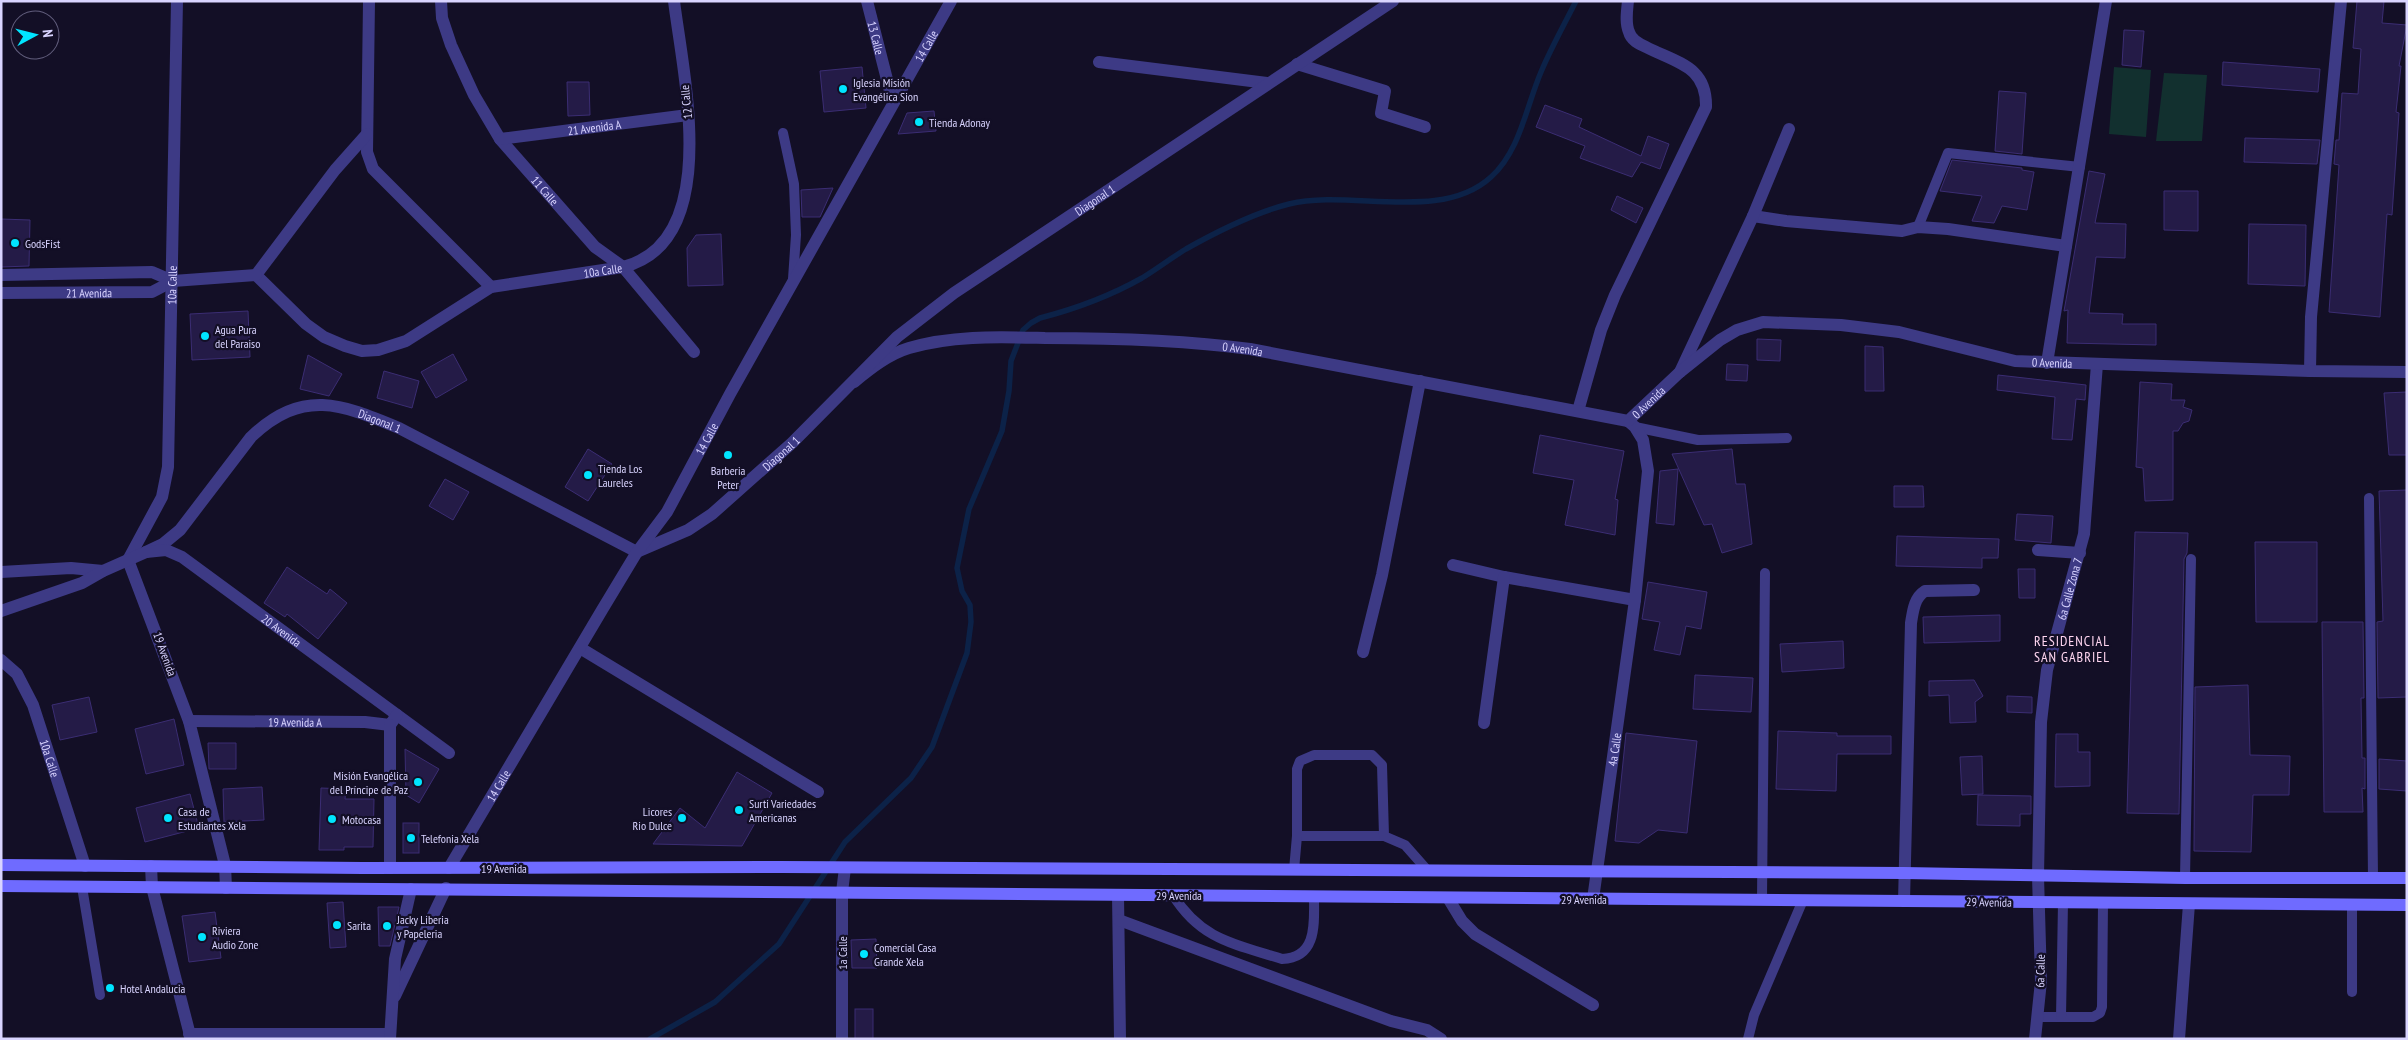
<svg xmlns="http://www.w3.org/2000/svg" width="2408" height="1040" font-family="'PT Sans Narrow',sans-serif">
<rect width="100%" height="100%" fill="#130f26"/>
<!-- green -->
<g fill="#12302f">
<path d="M2114 67 2151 70 2146 137 2109 134Z"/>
<path d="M2164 73 2207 75 2202 141H2156Z"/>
</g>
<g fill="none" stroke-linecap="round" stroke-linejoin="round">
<!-- stream -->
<path stroke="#0c2248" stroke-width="5.5" d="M650 1039 715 1002 779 944 845 842 911 778 932 747 967 653 971 622 970 605 962 591 957 568 969 509 1002 431 1009 391 1011 361 1023 330 1031 323 1040 318C1075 309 1110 296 1142 278 1157 269 1171 258 1186 249 1218 231 1253 213 1289 204 1350 189 1441 223 1491 177 1520 151 1526 107 1541 72 1551 48 1564 25 1576 1"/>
</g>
<!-- building -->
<g fill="#241b47" stroke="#3b2d73">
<path d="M2357 1H2384L2382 23 2407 25 2399 66H2401L2396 112 2399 113 2392 215 2387 214 2380 317 2329 312 2339 165 2334 164 2336 140H2339L2342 93 2358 94 2361 49 2353 48Z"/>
<path d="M2124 30 2144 31 2141 67 2122 65Z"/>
<path d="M2223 62 2320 69 2318 92 2222 85Z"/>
<path d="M862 67 866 108 824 112 820 71Z"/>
<path d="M567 82H589L590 115 568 116Z"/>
<path d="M1999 91 2026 93 2022 154 1995 151Z"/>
<path d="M1545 105 1582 119 1579 127 1641 156 1648 136 1669 144 1660 169 1641 162 1632 177 1580 158 1585 146 1536 127Z"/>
<path d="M934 111 936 131 898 134 907 113Z"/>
<path d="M2245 138 2320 140 2317 164 2244 162Z"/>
<path d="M1952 160 2022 168V170L2034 172 2027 210 2002 206 1994 223 1972 221 1982 196 1940 191Z"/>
<path d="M2089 171 2105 174 2095 223 2126 224 2125 258 2096 257 2089 313 2123 314 2122 324H2156V345L2067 343 2068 310 2064 311 2066 300Z"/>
<path d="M833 188 820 217H802L801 190Z"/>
<path d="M2164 191H2198V231L2164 230Z"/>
<path d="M1617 196 1643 208 1636 223 1611 210Z"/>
<path d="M1 219 30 220 29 266 1 267Z"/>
<path d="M2249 224 2306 225 2305 286 2248 284Z"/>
<path d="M721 234 723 285 688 286 687 248 696 235Z"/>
<path d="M248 311 250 357 192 360 190 314Z"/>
<path d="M1757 339 1781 340 1780 361 1757 360Z"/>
<path d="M1865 346 1883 347 1884 391H1865Z"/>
<path d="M453 354 467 380 436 398 421 372Z"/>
<path d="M308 355 342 374 329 396 300 389Z"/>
<path d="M1727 364 1748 365 1747 381 1726 380Z"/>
<path d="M384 371 419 381 412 408 377 398Z"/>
<path d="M1998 375 2086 385 2085 400 2076 399 2072 440 2052 439 2055 397 1997 390Z"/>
<path d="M2140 382 2172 384 2171 400H2185L2183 407 2192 410 2189 421 2183 423 2178 431H2173V500L2145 501 2143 468 2136 467Z"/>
<path d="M2407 392V455H2389L2384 393Z"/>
<path d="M1540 435 1624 451 1615 499 1618 500 1615 535 1565 525 1574 480 1533 473Z"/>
<path d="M588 449 612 464 588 501 565 487Z"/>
<path d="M1732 449 1736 484H1745L1752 544 1722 553 1712 524 1704 525 1672 454Z"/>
<path d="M1678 469 1674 525 1656 523 1660 471Z"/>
<path d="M445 479 469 492 453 520 429 506Z"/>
<path d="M1894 486H1923L1924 507H1894Z"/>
<path d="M2407 490V697L2378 698 2377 622 2383 621 2379 491Z"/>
<path d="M2017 514 2053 516 2051 543 2015 540Z"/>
<path d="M2135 532 2188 533 2187 553 2184 559 2179 814 2127 813Z"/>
<path d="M1897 536 1999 539 1998 558H1982V568L1896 566Z"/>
<path d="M2255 542H2317V622H2256Z"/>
<path d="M287 567 327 594 330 589 347 603 318 639 287 614 285 617 264 603Z"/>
<path d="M2018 569H2035V598H2019Z"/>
<path d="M1648 582 1707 592 1701 629 1686 626 1680 655 1654 650 1660 622 1642 619Z"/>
<path d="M2000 615V641L1924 643 1923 617Z"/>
<path d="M2322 622H2363L2364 698H2361L2362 758H2365V789L2362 788 2363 812H2324Z"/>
<path d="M1843 641 1844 668 1782 672 1780 644Z"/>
<path d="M1695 675 1753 678 1751 712 1693 709Z"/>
<path d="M1974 680 1983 696 1975 702 1976 722 1950 723 1949 695 1929 696V681Z"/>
<path d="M2248 685 2250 755 2290 756 2289 795H2253L2251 852 2194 851 2195 687Z"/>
<path d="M2007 696 2032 697V713L2007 712Z"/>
<path d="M89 697 97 732 60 740 52 705Z"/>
<path d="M174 719 184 765 146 774 135 729Z"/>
<path d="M1778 731 1837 733V736H1891V754H1837L1836 791 1776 789Z"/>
<path d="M1626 733 1697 741 1687 833 1658 830 1639 843 1615 841Z"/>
<path d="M2056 734H2078V752H2090V786L2055 787Z"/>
<path d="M208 743H236V769H209Z"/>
<path d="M405 749 439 769 419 803 406 795Z"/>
<path d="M1982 756 1983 794 1962 795 1960 757Z"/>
<path d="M2379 759 2407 761V791L2379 789Z"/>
<path d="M737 772 772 793 742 846 653 844 680 808 705 828Z"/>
<path d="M262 787 264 820 224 822 223 789Z"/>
<path d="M321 788 346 789 345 799H374L373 847H344V850H319Z"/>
<path d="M190 794 199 828 145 842 136 808Z"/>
<path d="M1978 795 2031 796V814H2020V826L1977 825Z"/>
<rect x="403" y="823" width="16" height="30"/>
<path d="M343 902 346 947 330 948 327 903Z"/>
<path d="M378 907H399L390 946H379Z"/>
<path d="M215 912 221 958 189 962 182 916Z"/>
<path d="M876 939 877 968H852L851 940Z"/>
<rect x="855" y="1009" width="18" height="30"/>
</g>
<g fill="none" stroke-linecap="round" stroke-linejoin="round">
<!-- service -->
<g stroke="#3d3a85" stroke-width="10">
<path d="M783 133 794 184 796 235 793 279"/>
<path d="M1918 227 1948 153 2080 167"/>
<path d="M1635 427 1698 440 1787 438"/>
<path d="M2369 498 2373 877"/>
<path d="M1297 836H1384"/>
<path d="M1294 870 1297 836V769L1300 761 1314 755H1372L1382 765 1384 836 1405 845 1428 871"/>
<path d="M2185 878 2191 559"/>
<path d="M82 887 100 995"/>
<path d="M1173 895C1201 940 1235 944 1282 959 1318 958 1314 922 1314 896"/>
<path d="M1762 899 1765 573"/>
<path d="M2352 992V905"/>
<path d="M2038 1017H2093L2100 1013 2102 1007 2103 903"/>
<path d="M2061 1017 2063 902"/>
<path d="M1748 1039 1754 1015 1803 900"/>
</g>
<!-- minor -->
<g stroke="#3d3a85" stroke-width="12">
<path d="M369 1 367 152 373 169 491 287"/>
<path id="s1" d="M441 1 442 18 451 45 474 95 500 139 595 247 623 267 694 352"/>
<path id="s2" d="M867 1 893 103"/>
<path d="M1099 62 1267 83"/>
<path d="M1297 64 1385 91 1381 113 1425 127"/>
<path id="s3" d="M500 139 688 115"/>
<path d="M1753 216 1786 221 1902 231 1918 227 1948 229 2066 246"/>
<path d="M1 275 152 272 173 281"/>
<path id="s4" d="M256 275 306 324 324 337 345 346 362 351 378 350 406 341 491 287 623 267C723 242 683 75 674 1"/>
<path d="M256 275 335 170 367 134"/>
<path id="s5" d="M1 293 152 292 173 281 256 275"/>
<path d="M2047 363 2106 1"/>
<path d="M2310 371 2311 317 2341 1"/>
<path d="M1680 372 1753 216 1789 129"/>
<path d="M1578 411 1601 330 1615 295 1706 107C1707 66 1677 63 1646 47 1639 44 1631 40 1629 32 1625 23 1627 11 1628 1"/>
<path d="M2038 550 2080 553"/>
<path id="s6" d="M146 552 163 544 180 530 251 437C303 388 341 404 399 428L637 552"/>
<path id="s7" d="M128 560 162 497 168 467 177 1"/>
<path d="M128 560 189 721 225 865 226 888"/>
<path d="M1453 565 1504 577 1635 600"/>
<path d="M1 572 71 568 103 571"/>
<path id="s8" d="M1 611 82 583 103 571 146 552 166 550 182 557 449 753"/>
<path d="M580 648 818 792"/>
<path d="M1363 652 1382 575 1420 381"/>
<path id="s9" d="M1 660 17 674 33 705 85 866"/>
<path id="s10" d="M189 721 365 722 390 725 397 715"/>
<path d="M1484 723 1504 577"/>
<path d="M151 866 152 887 191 1039"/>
<path d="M390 868V725"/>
<path d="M1118 895 1120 1039"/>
<path d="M1448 898 1462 921 1475 934 1593 1005"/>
<path id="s11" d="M1593 899 1635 600 1648 471 1643 440 1635 427 1628 421"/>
<path d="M1904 901 1911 623C1913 611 1914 598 1925 591L1974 590"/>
<path d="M1119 920 1391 1021 1427 1030 1441 1039"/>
<path d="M189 1034H390"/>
<path d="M842 1039V892L845 868"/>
<path id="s12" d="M2035 1039 2041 981 2038 876 2041 722 2047 670 2084 534 2097 364"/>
<path d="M2179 1039 2189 904"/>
</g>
<!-- tertiary -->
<g stroke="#3d3a85" stroke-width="12">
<path id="s13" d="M854 382C871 368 889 354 909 348 953 335 1000 337 1045 338 1114 338 1183 340 1250 349L1628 421 1680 372 1720 340 1737 330 1763 322 1841 325 1899 332 2015 361 2310 371 2407 372"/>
<path id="s14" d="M639 551 688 530 712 514 792 443 897 337 954 293 1393 1"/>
<path id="s15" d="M449 868 602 610 637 552 667 512 730 394 951 1"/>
<path d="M395 996 446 888"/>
<path d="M390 1039 395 959 411 889"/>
</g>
<!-- secondary -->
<g stroke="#6f6bff" stroke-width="12">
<path d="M1 865 363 868 782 867 1904 873 2185 878H2407"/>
<path d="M1 886 2407 905"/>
</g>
</g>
<!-- markers -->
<g fill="#00e5ff" stroke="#130f26" stroke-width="2">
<circle cx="843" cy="89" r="5"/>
<circle cx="919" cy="122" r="5"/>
<circle cx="15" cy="243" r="5"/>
<circle cx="205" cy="336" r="5"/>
<circle cx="728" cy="455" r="5"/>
<circle cx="588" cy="475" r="5"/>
<circle cx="418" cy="782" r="5"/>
<circle cx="739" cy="810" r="5"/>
<circle cx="168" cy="818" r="5"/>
<circle cx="682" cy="818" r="5"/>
<circle cx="332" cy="819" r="5"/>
<circle cx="411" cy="838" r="5"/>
<circle cx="337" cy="925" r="5"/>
<circle cx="387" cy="926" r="5"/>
<circle cx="202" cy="937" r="5"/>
<circle cx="864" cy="954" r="5"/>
<circle cx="110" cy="988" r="5"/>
</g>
<g text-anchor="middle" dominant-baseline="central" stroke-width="4.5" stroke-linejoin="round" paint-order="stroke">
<!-- street labels -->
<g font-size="12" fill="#d9d4ff" stroke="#130f26">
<text stroke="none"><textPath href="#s2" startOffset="38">13 Calle</textPath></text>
<text stroke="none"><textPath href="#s15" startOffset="951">14 Calle</textPath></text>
<text transform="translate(686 102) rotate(-96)">12 Calle</text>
<text stroke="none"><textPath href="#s3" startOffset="95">21 Avenida A</textPath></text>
<text stroke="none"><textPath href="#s1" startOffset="220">11 Calle</textPath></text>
<text stroke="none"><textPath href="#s14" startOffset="579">Diagonal 1</textPath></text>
<text stroke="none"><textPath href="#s4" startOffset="392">10a Calle</textPath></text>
<text stroke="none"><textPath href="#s7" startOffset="284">10a Calle</textPath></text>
<text stroke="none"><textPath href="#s5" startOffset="88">21 Avenida</textPath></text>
<text stroke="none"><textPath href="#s13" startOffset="400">0 Avenida</textPath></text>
<text stroke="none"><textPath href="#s13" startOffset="1255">0 Avenida</textPath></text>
<text stroke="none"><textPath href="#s13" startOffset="820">0 Avenida</textPath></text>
<text stroke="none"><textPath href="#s6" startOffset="298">Diagonal 1</textPath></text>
<text stroke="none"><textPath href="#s15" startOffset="501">14 Calle</textPath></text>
<text stroke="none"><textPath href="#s14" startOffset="174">Diagonal 1</textPath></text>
<text stroke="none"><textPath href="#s12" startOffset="454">6a Calle Zona 7</textPath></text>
<text stroke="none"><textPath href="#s8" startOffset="318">20 Avenida</textPath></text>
<text transform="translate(165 654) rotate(70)">19 Avenida</text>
<text stroke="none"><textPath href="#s10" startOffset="106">19 Avenida A</textPath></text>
<text stroke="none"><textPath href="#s11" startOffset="151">4a Calle</textPath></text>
<text stroke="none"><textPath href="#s9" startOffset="112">10a Calle</textPath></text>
<text stroke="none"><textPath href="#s15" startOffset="96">14 Calle</textPath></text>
<text x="504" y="868">19 Avenida</text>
<text x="1179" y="895">29 Avenida</text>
<text x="1584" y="899">29 Avenida</text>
<text transform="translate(1989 902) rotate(1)">29 Avenida</text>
<text transform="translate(842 953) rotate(-90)">1a Calle</text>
<text transform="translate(2040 971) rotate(-89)">6a Calle</text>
</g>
<!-- poi labels -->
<g font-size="12" fill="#d9d4ff" stroke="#130f26" text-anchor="start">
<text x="853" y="82">Iglesia Misión<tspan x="853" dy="14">Evangélica Sion</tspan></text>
<text x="929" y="122">Tienda Adonay</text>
<text x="25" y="243">GodsFist</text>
<text x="215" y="329">Agua Pura<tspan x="215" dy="14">del Paraiso</tspan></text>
<text x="598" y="468">Tienda Los<tspan x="598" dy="14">Laureles</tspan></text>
<text x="728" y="470" text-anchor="middle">Barberia<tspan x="728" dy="14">Peter</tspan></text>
<text x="408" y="775" text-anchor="end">Misión Evangélica<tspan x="408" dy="14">del Príncipe de Paz</tspan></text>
<text x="749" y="803">Surti Variedades<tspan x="749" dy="14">Americanas</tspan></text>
<text x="178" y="811">Casa de<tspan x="178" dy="14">Estudiantes Xela</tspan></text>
<text x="672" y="811" text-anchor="end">Licores<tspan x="672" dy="14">Rio Dulce</tspan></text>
<text x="342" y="819">Motocasa</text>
<text x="421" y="838">Telefonia Xela</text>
<text x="397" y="919">Jacky Liberia<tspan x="397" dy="14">y Papeleria</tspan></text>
<text x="347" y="925">Sarita</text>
<text x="212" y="930">Riviera<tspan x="212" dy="14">Audio Zone</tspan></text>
<text x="874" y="947">Comercial Casa<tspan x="874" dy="14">Grande Xela</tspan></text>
<text x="120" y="988">Hotel Andalucia</text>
</g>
<!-- neighbourhood labels -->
<g font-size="14" letter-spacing="1" fill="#ffd6f0" stroke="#130f26">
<text x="2072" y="641">RESIDENCIAL<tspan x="2072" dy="16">SAN GABRIEL</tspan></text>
</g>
</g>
<!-- border -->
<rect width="2408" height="1040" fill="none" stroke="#d9d4ff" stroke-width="5"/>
<!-- north arrow -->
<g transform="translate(35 35) rotate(83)"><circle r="24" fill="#130f26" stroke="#625e7d"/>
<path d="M0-4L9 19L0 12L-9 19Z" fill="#00e5ff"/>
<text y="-8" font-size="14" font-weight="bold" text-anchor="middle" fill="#d9d4ff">N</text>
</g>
</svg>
